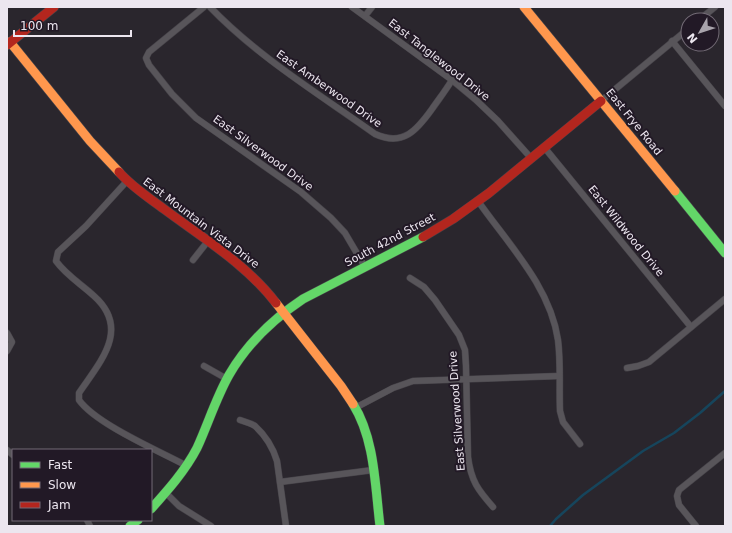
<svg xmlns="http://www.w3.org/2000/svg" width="732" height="533" font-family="'DejaVu Sans',sans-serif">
<rect width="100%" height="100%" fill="#2a262d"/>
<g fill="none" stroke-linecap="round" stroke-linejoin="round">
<!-- stream -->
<path stroke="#16455c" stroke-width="2.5" d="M550 526 556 519 583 495 643 451 674 433 700 413 725 391"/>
<!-- street casing -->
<g stroke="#464349" stroke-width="7">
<g id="street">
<path d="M204 7 149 52 146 58 149 65 172 94 196 118 301 192 331 218 345 233 365 267"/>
<path d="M210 7C258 57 319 94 375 134 403 147 417 130 432 109 439 99 446 90 452 80"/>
<path d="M352 7 452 80 476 100 498 121 531 158"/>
<path d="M365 16 372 7"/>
<path d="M699 20 715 7"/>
<path d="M672 41 725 106"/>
<path d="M601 101 688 29"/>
<path d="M544 147 691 327"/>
<path d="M127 181 86 226 58 252 56 261C66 275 81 284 94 296 131 329 100 362 79 393V400C96 424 159 451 187 466"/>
<path d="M478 201C508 244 550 286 558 340 561 364 559 387 560 411L563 422 580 444"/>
<path d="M193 260 208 241"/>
<path d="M410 278 424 287 435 300 459 335 465 350 466 366 468 457C471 481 478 490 493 507"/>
<path d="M7 333 12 342 7 351"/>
<path d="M204 366 227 379"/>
<path d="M627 368 638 366 649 362 725 299"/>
<path d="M355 408 393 388 413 381 559 376"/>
<path d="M240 420C245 422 251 423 255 426 265 435 273 448 277 461L286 526"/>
<path d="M7 450 13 455"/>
<path d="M280 482 373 470"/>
<path d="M166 493 179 506 211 526"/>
<path d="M87 520 90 526"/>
<path d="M696 526 679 505 677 496 679 490 725 453"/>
</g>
</g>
<!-- fast casing -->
<g stroke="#464349" stroke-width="10">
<g id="fast">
<path d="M675 191 725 253"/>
<path d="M353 404C375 439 375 486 380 526"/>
<path d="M151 509C168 490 185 471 197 448 208 424 216 398 229 375 247 344 273 319 303 299L423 237"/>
<path d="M130 526 138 520"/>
</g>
</g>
<!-- slow casing -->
<g stroke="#464349" stroke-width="10">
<g id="slow">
<path d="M524 7 675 191"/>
<path d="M10 42 90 141 119 172"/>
<path d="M276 303 341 386 353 404"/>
</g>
</g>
<!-- jam casing -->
<g stroke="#464349" stroke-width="10">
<g id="jam">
<path d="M7 45 54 7"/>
<path d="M119 172C132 187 148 197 164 209 203 238 246 264 276 303"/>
<path d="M423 237 453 219 489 193 601 101"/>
</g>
</g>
<!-- street -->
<use href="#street" stroke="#58555a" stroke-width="6"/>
<!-- fast -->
<use href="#fast" stroke="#63d668" stroke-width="9"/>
<!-- slow -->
<use href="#slow" stroke="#ff974d" stroke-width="9"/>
<!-- jam -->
<use href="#jam" stroke="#b3261e" stroke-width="9"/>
</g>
<g text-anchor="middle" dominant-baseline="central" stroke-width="4" stroke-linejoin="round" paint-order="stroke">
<!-- street labels -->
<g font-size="11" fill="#ece6ef" stroke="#221926">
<text transform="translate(439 60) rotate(38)">East Tanglewood Drive</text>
<text transform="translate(329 89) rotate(35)">East Amberwood Drive</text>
<text transform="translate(634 122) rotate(51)">East Frye Road</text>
<text transform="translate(263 153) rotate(36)">East Silverwood Drive</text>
<text transform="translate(201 223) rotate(37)">East Mountain Vista Drive</text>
<text transform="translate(626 231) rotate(51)">East Wildwood Drive</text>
<text transform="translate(390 240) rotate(-28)">South 42nd Street</text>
<text transform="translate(457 411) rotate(-94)">East Silverwood Drive</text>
</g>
</g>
<!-- border -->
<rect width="732" height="533" fill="none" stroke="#ece6ef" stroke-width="16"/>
<!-- legend -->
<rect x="12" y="449" width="140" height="72" fill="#221926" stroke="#736b76"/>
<rect x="20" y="462" width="20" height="6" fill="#63d668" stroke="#736b76"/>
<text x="48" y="469" font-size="12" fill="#ece6ef">Fast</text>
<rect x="20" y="482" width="20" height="6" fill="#ff974d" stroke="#736b76"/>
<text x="48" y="489" font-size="12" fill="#ece6ef">Slow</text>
<rect x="20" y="502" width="20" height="6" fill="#b3261e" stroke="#736b76"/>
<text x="48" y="509" font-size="12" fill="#ece6ef">Jam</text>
<!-- north arrow -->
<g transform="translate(700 32) rotate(231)"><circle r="19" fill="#221926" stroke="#736b76"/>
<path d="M0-3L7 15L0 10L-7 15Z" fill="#a8a3ab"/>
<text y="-6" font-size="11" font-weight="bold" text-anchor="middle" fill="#ece6ef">N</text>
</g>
<!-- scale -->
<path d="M14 30v6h117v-6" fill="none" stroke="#ece6ef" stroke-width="2"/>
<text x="20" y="30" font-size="12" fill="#ece6ef" stroke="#221926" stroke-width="3" paint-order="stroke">100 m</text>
</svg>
